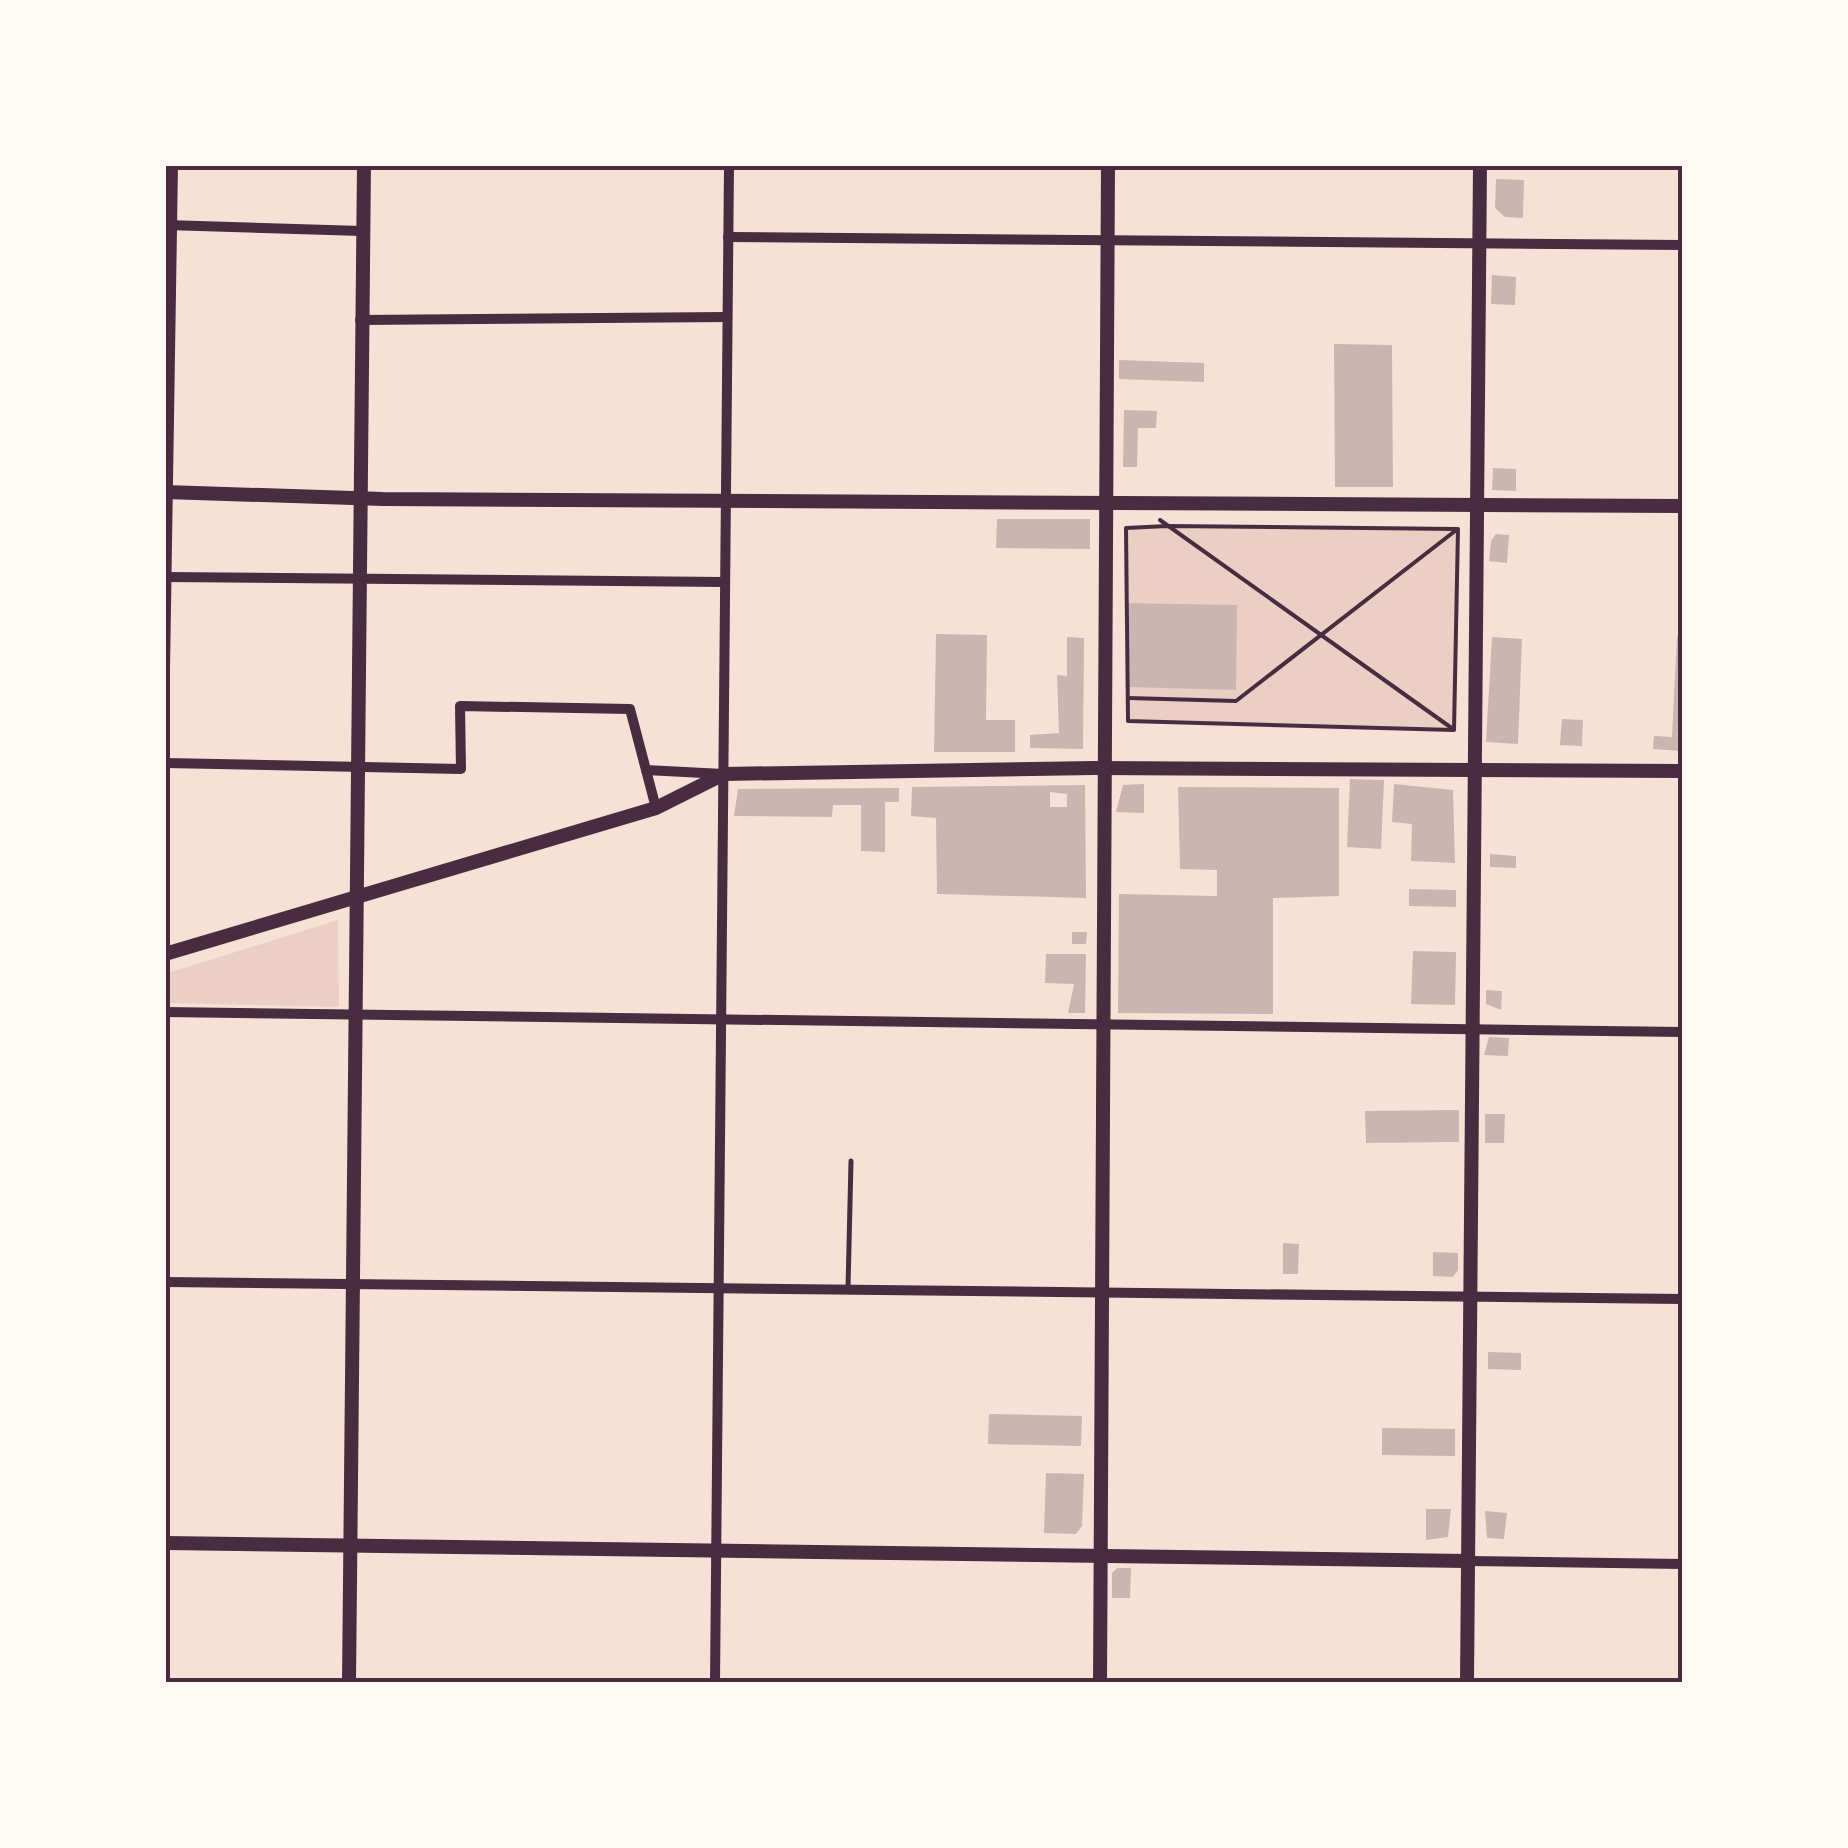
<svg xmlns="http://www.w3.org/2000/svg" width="1848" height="1848" font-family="Roboto,sans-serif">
<rect width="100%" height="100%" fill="#f7e1d7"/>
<!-- green -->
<g fill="#ebcfc5">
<path d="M1167 526 1458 529 1454 730 1128 721V687L1236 689V605L1129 603 1126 528Z"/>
<path d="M338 920 339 1007 165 1003V974Z"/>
</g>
<!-- building -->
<g fill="#ccb4b1" fill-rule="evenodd">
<path d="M1496 179 1524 180 1523 218 1505 217 1495 208Z"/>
<path d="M1492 275 1516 277 1515 305 1491 304Z"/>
<path d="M1334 344 1392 345 1393 487H1335Z"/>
<path d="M1119 360 1204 363V382L1119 379Z"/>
<path d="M1124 410 1157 411 1156 428H1138L1137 467H1123Z"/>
<path d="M1493 468 1516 469V491L1492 490Z"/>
<path d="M997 519H1090V549L996 548Z"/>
<path d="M1496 534 1509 535 1507 563 1489 561 1491 541Z"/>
<path d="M1129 603 1237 605 1236 690 1128 687Z"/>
<path d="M936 634 987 635 986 720H1015V752H934Z"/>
<path d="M1677 636 1683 637V751L1653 749 1654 736 1672 737Z"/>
<path d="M1067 637 1084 638 1083 749 1030 748V735L1059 733 1057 675 1067 676Z"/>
<path d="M1492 637 1522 639 1518 744 1486 742Z"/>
<path d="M1562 719 1583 720 1582 746 1560 745Z"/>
<path d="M1350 779 1384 780 1381 849 1347 847Z"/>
<path d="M1144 784V813L1116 812 1123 785Z"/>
<path d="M1394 784 1453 790 1455 863 1411 861 1412 824 1392 822Z"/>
<path d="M1085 785 1086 898 937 894 936 818 911 816 912 787ZM1050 792 1067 794V807H1050Z"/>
<path d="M1178 787 1339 788V896L1273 898V1014L1118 1013 1119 894 1217 896V870L1180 869Z"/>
<path d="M899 788V802H885V852L861 851V805H833L832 817 734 816 738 789Z"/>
<path d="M1490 854 1516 856V868L1490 867Z"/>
<path d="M1409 889 1456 890V907L1409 906Z"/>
<path d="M1072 932H1087L1086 944H1072Z"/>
<path d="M1413 951 1456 952 1455 1005 1411 1004Z"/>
<path d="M1046 954H1086L1085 1013H1068L1074 984 1045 983Z"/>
<path d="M1486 990 1502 991 1501 1010 1486 1004Z"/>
<path d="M1489 1037 1509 1038 1508 1056 1484 1055Z"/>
<path d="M1459 1110V1142L1366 1143 1365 1111Z"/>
<path d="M1485 1114H1505L1504 1143H1485Z"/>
<path d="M1283 1243 1299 1244 1298 1274H1283Z"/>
<path d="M1433 1252 1458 1253V1270L1453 1277 1433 1276Z"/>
<path d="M1488 1352 1521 1353V1370L1488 1369Z"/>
<path d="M989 1414 1082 1416 1081 1446 988 1444Z"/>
<path d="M1382 1428 1455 1429V1456L1382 1455Z"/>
<path d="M1046 1473 1084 1474 1082 1526 1076 1534 1044 1533Z"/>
<path d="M1426 1509H1451L1448 1537 1426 1540Z"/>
<path d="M1485 1511 1507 1513 1504 1539 1487 1538Z"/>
<path d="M1117 1568H1131L1130 1598H1112V1573Z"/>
</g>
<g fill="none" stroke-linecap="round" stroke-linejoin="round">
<!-- path -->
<g stroke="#4a2c40" stroke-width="4">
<path d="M1160 520 1453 729"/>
<path d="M1167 526 1458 529 1454 730 1128 721 1126 528Z"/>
<path d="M1128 698 1236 701 1455 531"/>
</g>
<!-- service -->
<path stroke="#4a2c40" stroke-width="5" d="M848 1288 851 1161"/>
<!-- minor -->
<g stroke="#4a2c40" stroke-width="10">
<path d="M166 225 362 231"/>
<path d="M728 237 1683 245"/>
<path d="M360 320 727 317"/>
<path d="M165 577 724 582"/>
<path d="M165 670 173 165"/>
<path d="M165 763 461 769 460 706 630 709 656 808"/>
<path d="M646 770 723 774"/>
<path d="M165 1012 1683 1032"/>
<path d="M165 1282 1683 1299"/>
<path d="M1468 1561 1683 1564"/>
<path d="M715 1683 729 165"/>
</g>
<!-- tertiary -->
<g stroke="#4a2c40" stroke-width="14">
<path d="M165 492 383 499 1683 506"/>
<path d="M165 954 656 808 724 774 1094 768 1683 771"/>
<path d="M165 1543 1468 1561"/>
<path d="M349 1683 364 165"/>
<path d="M1100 1683 1108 165"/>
<path d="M1467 1683 1480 165"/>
</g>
</g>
<!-- border -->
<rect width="1848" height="1848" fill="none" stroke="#fffaf5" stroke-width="335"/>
<rect x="168" y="168" width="1512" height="1512" fill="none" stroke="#4a2c40" stroke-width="4"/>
</svg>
